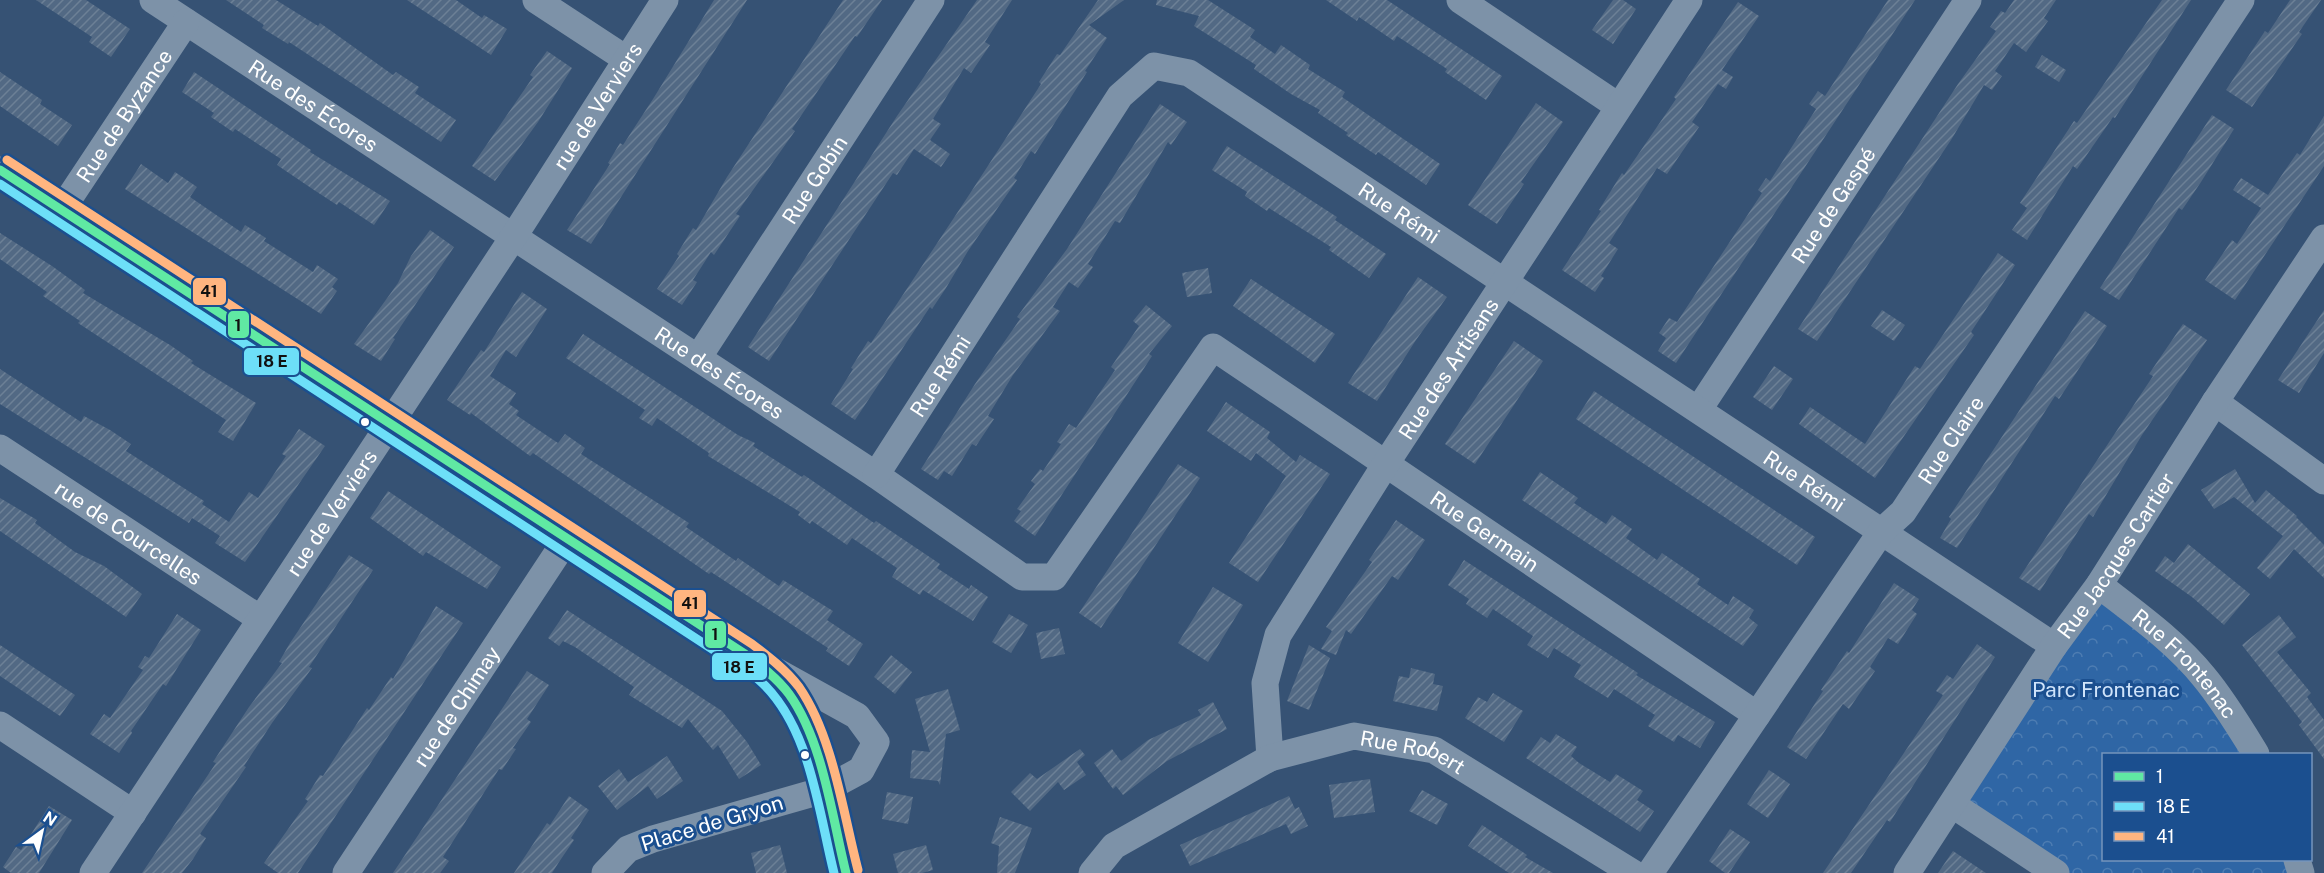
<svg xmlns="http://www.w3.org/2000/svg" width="2324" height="873" font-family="'Public Sans',sans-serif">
<defs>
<pattern id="park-crowns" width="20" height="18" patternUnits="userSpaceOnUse" patternTransform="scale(1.5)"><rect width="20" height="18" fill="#2f66a5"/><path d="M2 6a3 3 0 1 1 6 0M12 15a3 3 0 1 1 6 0" fill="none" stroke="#4e7db2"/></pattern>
<pattern id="building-hatch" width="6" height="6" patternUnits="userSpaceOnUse" patternTransform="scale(1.5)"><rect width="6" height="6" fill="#526984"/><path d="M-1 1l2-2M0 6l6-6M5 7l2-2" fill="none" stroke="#6c8096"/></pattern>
</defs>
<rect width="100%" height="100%" fill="#365274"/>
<!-- park -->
<path fill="url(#park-crowns)" d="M2099 585 2196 685 2248 754H2104V860H2293L2298 873H2056L1953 805Z"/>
<!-- building -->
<g fill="url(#building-hatch)">
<path d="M36 0H86L130 29 111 57 89 42 92 37Z"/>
<path d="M226 0H276L318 26 320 23 393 75 396 72 419 87 415 93 456 120 441 142 289 42 288 44 262 28 264 25Z"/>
<path d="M407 0H456L482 18 484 15 507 29 491 55Z"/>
<path d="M714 0H747L591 244 567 230 610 164 608 163 620 143 623 145 653 99Z"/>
<path d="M843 0H882L857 37 855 36 792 129 795 131 736 214 740 216 714 255 711 252 693 280 697 282 682 305 657 289 679 256 677 254 693 228 696 230 727 177Z"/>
<path d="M977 0H1012L985 42 990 45 971 73 964 68 933 119 941 124 930 140 950 154 941 167 914 149 897 175 893 173 769 361 748 347 897 116Z"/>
<path d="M1098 0H1124L1089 25 1107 38 1085 71 1087 72 1035 154 1031 151 1014 178 1017 180 968 251 946 288 932 309 930 307 855 420 831 404 853 369 851 368 868 341 871 343 967 198 1041 84 1039 82 1057 54 1060 55Z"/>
<path d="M1157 0H1208L1255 30 1250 37 1275 54 1281 45 1310 65 1308 69 1345 92 1342 97 1440 164 1426 185 1378 152 1376 155 1346 135 1348 133 1318 113 1320 110 1291 94 1254 69 1256 65 1194 26 1199 16 1156 5Z"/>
<path d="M1326 0H1387L1502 76 1486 100 1445 72 1447 69 1397 36 1394 41 1359 17 1357 21Z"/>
<path d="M1613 0H1623L1636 9 1613 44 1592 30Z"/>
<path d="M1888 0H1915L1676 363 1658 351 1666 338 1659 333 1669 318 1677 322 1762 193 1758 190 1766 178 1770 181 1816 109 1809 104 1818 91 1825 96Z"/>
<path d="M2014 0H2056L2044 18 2048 21 2026 52 2014 43 1995 71 2002 76 1992 90 1984 85 1951 140 1817 341 1798 329 1958 84 1996 31 1990 27 2001 11 2005 13Z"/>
<path d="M2162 0H2191L2115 118 2113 117 2077 169 2073 166 2027 240 2012 230 2027 208 2020 203 2074 121 2077 123Z"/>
<path d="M2290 0H2321L2299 32 2302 34 2252 107 2226 90 2265 31 2268 33Z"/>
<path d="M1738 2 1759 16 1722 70 1733 77 1726 89 1718 84 1692 122 1699 127 1667 174 1657 168 1609 243 1618 249 1601 276 1604 278 1595 292 1562 270 1601 211 1599 210 1622 173 1624 175 1676 99 1674 97Z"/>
<path d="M547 51 572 68 538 122 495 181 472 166 533 77 530 75Z"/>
<path d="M2042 55 2066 70 2059 82 2035 67Z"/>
<path d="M0 72 42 100 40 104 72 125 58 146 0 106Z"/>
<path d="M194 72 311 150 310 152 390 201 374 225 339 202 337 205 314 190 277 165 281 159 235 129 233 132 211 117 214 113 182 92Z"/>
<path d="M1536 103 1563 122 1521 182 1524 184 1497 224 1468 205Z"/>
<path d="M1160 104 1187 122 1171 145 1168 142 1120 223 1115 221 1088 264 1093 267 1078 288 1069 282 1053 307 1060 311 1013 375 988 416 994 419 976 446 972 444 952 476 944 471 938 480 921 469 975 384 1020 319 1017 317 1067 249Z"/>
<path d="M2212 115 2234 129 2201 182 2182 210 2179 208 2119 300 2100 288Z"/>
<path d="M2324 116V166L2235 300 2205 280 2232 240 2237 244 2261 208 2233 190 2241 178 2268 195 2297 153 2300 155Z"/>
<path d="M1227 146 1337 217 1335 220 1386 254 1369 278 1329 250 1331 247 1269 208 1267 211 1245 196 1247 192 1212 170Z"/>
<path d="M141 164 168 183 175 172 197 187 190 197 241 232 245 225 266 238 264 241 313 272 317 265 338 279 332 287 337 291 321 314 125 189Z"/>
<path d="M430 230 454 247 393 338 395 339 381 361 354 344 398 283 411 256Z"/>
<path d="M0 233 52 266 85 290 83 293 170 345 193 361 191 363 256 403 233 441 218 432 226 420 78 323 80 321 43 296 47 292 0 259Z"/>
<path d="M1998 253 2015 265 1971 332 1974 335 1875 478 1799 424 1810 407 1865 444 1915 366 1920 369Z"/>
<path d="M1208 268 1212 293 1187 297 1182 273Z"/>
<path d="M1418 277 1447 297 1416 340 1377 401 1348 383Z"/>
<path d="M1251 279 1335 334 1315 363 1233 306Z"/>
<path d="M522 292 547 309 516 357 506 350 490 376 516 393 509 404 519 411 516 415 558 443 565 434 585 448 581 454 689 523 686 527 736 561 738 558 779 586 783 580 833 611 827 620 863 644 849 666 826 651 828 648 711 572 709 574 533 453 530 456 471 413 470 415 447 400 481 350 484 352Z"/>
<path d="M1146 305 1172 326 1149 354 1152 356 1035 536 1014 521 1021 511 1017 509 1035 484 1031 481 1040 469 1043 471 1061 444 1057 442 1069 424 1076 428 1115 370 1111 367 1139 326 1133 321Z"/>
<path d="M1882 310 1905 325 1894 341 1871 326Z"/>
<path d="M2324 310V353L2299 393 2278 380Z"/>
<path d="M2085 311 2107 326 2059 399 2055 396 1957 548 1940 538 1951 519 1949 517Z"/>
<path d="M2183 324 2207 340 2142 435 2093 517 2089 514 2040 591 2019 578 2153 376 2149 374Z"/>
<path d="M583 334 738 435 755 443 753 446 802 477 804 475 874 523 876 521 940 564 937 568 969 589 971 585 988 597 973 621 923 590 920 595 892 577 897 568 852 538 847 545 812 521 810 524 798 515 800 512 708 456 709 453 657 418 652 426 639 418 645 410 566 358Z"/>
<path d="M1514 341 1543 361 1475 464 1445 444Z"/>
<path d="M1774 366 1793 379 1772 410 1753 397Z"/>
<path d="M0 369 81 422 84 416 110 430 131 444 126 451 204 501 202 504 229 522 249 492 258 498 286 456 282 454 299 429 325 446 245 562 215 543 220 536 192 518 189 523 0 404Z"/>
<path d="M1594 391 1815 537 1797 565 1576 419Z"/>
<path d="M1226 402 1270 432 1267 438 1296 462 1300 455 1330 474 1258 582 1229 563 1286 476 1256 453 1251 461 1207 431Z"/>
<path d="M1178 464 1200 478 1101 628 1079 613Z"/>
<path d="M2235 469 2255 503 2266 490 2297 516 2296 517 2324 545V578L2294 549 2270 579 2257 568 2283 536 2234 497 2214 509 2201 490Z"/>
<path d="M1540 472 1578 498 1574 503 1606 524 1612 515 1632 529 1626 538 1657 560 1662 553 1700 579 1697 584 1728 605 1733 596 1754 610 1749 618 1758 625 1743 646 1522 500Z"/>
<path d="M388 491 501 567 487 589 426 552 423 556 370 518Z"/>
<path d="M0 498 37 520 35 523 75 552 104 566 142 594 126 617 0 531Z"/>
<path d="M1396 520 1425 540 1398 580 1392 576 1351 634 1346 630 1336 655 1321 649 1332 631 1326 627 1372 562 1369 560Z"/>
<path d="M2188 544 2250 594 2224 625 2192 597 2155 571 2165 556 2174 563Z"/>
<path d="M349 555 373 570 309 667 312 668 272 723 244 766 246 767 200 834 206 838 193 859 182 873H142L216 763 213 762 249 707 282 663 279 662 290 643Z"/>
<path d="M1464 560 1638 673 1636 675 1715 722 1700 748 1678 735 1674 742 1648 726 1655 715 1614 689 1608 698 1574 677 1581 665 1554 648 1548 658 1527 645 1533 636 1493 609 1487 618 1466 604 1469 599 1448 585Z"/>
<path d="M1894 583 1919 599 1912 610 1917 614 1898 644 1888 638 1870 667 1875 671 1849 709 1843 704 1806 759 1787 747 1823 691 1821 690 1847 651 1849 653Z"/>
<path d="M1213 587 1243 605 1208 662 1178 643Z"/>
<path d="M436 606 463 623 298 873H278L264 863 308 801 305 799 320 775 323 776 367 708 369 710 391 677 393 679Z"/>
<path d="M567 610 722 711 747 742 761 765 739 779 718 745 713 750 688 719 682 728 629 695 634 687 575 647 563 641 559 646 548 638Z"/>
<path d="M177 614 201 630 166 686 163 684 131 731 132 733 119 753 90 734 104 714 110 718 143 670 138 667 145 656 149 658Z"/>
<path d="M1009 614 1028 625 1011 653 992 642Z"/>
<path d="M2279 615 2296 637 2277 652 2311 693 2307 697 2324 720V759L2299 725 2302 722 2242 645Z"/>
<path d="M1059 628 1065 654 1041 659 1036 633Z"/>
<path d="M1977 644 1995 657 1890 822 1887 820 1851 873H1823L1943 695 1936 691 1947 675 1953 679Z"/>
<path d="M0 645 75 695 60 716 0 676Z"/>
<path d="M1309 645 1330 658 1309 710 1287 701Z"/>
<path d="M891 655 912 672 895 694 874 677Z"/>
<path d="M1411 668 1435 674 1433 684 1443 686 1437 711 1393 701 1399 676 1409 678Z"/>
<path d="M527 671 549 685 527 719 531 722 513 748 516 749 502 770 499 769 443 857 449 861 440 873H393Z"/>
<path d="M948 689 960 730 946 734 940 785 938 781 910 778 912 750 930 752 915 699Z"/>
<path d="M1493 693 1523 711 1504 742 1465 718 1478 697 1487 702Z"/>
<path d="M1213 702 1227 729 1167 761 1123 795 1116 786 1113 789 1094 763 1112 749 1121 761 1148 740 1201 715 1198 710Z"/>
<path d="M1556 734 1577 747 1571 756 1579 763 1610 782 1616 774 1643 791 1637 800 1654 811 1640 832 1526 758 1541 737 1550 743Z"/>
<path d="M1080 749 1085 755 1077 762 1086 775 1064 790 1058 782 1030 811 1011 792 1030 773 1037 779Z"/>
<path d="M667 756 683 781 657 799 648 786 617 810 598 786 619 769 628 782Z"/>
<path d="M1769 770 1790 784 1768 818 1747 804Z"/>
<path d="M1370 779 1375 812 1334 818 1329 785Z"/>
<path d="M1422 790 1448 804 1437 825 1409 811Z"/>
<path d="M887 792 913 797 908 824 882 819Z"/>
<path d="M569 796 589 810 571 838 574 840 559 862 552 873H514L547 823 550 825Z"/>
<path d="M1289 796 1295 809 1299 807 1308 826 1291 834 1286 824 1190 866 1180 845Z"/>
<path d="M49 806 72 820 39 873H11L3 867 16 847 21 850Z"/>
<path d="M1000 817 1032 828 1015 873H997L999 846 991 843Z"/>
<path d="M1482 825 1527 855 1525 857 1553 873H1509L1468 846Z"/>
<path d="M1730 829 1750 842 1729 873H1725L1709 861Z"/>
<path d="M780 845 787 873H756L751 853Z"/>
<path d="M926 845 933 870 922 873H898L893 854Z"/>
<path d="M1953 851 1986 873H1938Z"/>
</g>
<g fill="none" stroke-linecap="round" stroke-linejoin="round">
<!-- minor -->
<g stroke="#7d92a8" stroke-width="27">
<path id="s1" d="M153 0 876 475 1022 577H1054L1213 347 1757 715"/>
<path d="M536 0 626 59"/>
<path d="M1460 0 1618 106"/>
<path d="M0 170 745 654 857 716 876 742 861 770 824 790 653 839 628 849 605 873"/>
<path id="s2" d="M62 209 186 22"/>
<path id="s3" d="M698 358 931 0"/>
<path d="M2215 402 2324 481"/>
<path id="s4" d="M1699 409 1968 0"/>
<path id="s5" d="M0 448 259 618"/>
<path id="s6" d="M876 475 1120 96 1154 66 1189 73 2054 646"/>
<path id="s7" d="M2099 585C2135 613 2176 642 2204 677 2224 701 2240 728 2256 754"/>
<path d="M772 675C813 707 832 822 846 873"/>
<path d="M0 725 133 813"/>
<path id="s8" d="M1270 758 1265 683 1278 635 1387 462 1689 0"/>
<path d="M1953 805 2056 873"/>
<path d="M2297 860 2301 873"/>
<path id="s9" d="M93 873 514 236 665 0"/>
<path id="s10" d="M346 873 566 540"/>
<path id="s11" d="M1092 873 1114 846 1270 758 1354 736 1434 750 1633 873"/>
<path id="s12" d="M1650 873 1881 532 1903 512 2241 0"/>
<path id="s13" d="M1907 873 2054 646 2099 585 2215 402 2324 238"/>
</g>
<!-- bus-1 casing -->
<g stroke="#1b4f8f" stroke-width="14">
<path id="bus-1" d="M0 170 745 654C761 666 777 678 789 694 823 741 832 817 846 873"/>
</g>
<!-- bus-2 casing -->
<g stroke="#1b4f8f" stroke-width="14">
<path id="bus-2" d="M0 184 758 679C810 724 818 809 834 873"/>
</g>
<!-- bus-3 casing -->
<g stroke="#1b4f8f" stroke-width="14">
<path id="bus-3" d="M7 160 752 644C769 657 786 670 799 687 833 736 843 813 858 870"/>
</g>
<!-- bus-1 -->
<use href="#bus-1" stroke="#60e9a3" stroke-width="9"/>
<!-- bus-2 -->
<use href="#bus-2" stroke="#6ddff8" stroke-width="9"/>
<!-- bus-3 -->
<use href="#bus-3" stroke="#ffb580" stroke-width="9"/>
</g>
<!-- markers -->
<g fill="#fff" stroke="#1b4f8f" stroke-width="2">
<circle cx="365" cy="422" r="5"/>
<circle cx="805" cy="755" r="5"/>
</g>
<g text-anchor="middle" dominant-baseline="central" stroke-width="6" stroke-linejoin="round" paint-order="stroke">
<!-- street labels -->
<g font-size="21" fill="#fff" stroke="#1b4f8f">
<text stroke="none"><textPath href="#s1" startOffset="192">Rue des Écores</textPath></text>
<text stroke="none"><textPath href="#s9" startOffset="918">rue de Verviers</textPath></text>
<text stroke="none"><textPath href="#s2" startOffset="112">Rue de Byzance</textPath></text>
<text stroke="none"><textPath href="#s3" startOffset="213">Rue Gobin</textPath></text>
<text stroke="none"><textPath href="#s4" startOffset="244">Rue de Gaspé</textPath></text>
<text stroke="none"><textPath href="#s6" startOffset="784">Rue Rémi</textPath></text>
<text stroke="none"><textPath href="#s8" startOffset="441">Rue des Artisans</textPath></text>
<text stroke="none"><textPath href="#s1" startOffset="678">Rue des Écores</textPath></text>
<text stroke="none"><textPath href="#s6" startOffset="118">Rue Rémi</textPath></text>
<text stroke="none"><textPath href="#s12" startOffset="528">Rue Claire</textPath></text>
<text stroke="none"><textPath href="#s6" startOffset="1270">Rue Rémi</textPath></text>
<text stroke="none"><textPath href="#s9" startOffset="432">rue de Verviers</textPath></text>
<text stroke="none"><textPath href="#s1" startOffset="1683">Rue Germain</textPath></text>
<text stroke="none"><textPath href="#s5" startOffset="154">rue de Courcelles</textPath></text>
<text stroke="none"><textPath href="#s13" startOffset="380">Rue Jacques Cartier</textPath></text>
<text stroke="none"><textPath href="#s7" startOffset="117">Rue Frontenac</textPath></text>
<text stroke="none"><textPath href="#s10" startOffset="200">rue de Chimay</textPath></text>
<text stroke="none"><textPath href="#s11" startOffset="362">Rue Robert</textPath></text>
<text transform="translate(712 823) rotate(-17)">Place de Gryon</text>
</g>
<!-- park labels -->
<g font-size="21" fill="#cfe3fa" stroke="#1b4f8f">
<text x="2106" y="689">Parc Frontenac</text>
</g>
</g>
<g stroke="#1b4f8f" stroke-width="2">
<rect x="192" y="277" width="35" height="29" rx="6" fill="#ffb580"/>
<rect x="227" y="310" width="23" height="29" rx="6" fill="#60e9a3"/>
<rect x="243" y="347" width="57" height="29" rx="6" fill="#6ddff8"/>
<rect x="673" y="589" width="34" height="29" rx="6" fill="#ffb580"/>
<rect x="704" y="620" width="23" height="29" rx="6" fill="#60e9a3"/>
<rect x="711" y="652" width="57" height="29" rx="6" fill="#6ddff8"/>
</g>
<g font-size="16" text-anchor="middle" font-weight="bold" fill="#111">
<text x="209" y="297">41</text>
<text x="238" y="331">1</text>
<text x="272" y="367">18 E</text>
<text x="690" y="609">41</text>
<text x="715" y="640">1</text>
<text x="739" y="673">18 E</text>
</g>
<!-- legend -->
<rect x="2102" y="753" width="210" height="108" fill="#1b4f8f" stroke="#7695bc" stroke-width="1.5"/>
<rect x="2114" y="772" width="30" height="9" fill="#60e9a3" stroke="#7695bc" stroke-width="1.5"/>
<text x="2156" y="783" font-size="18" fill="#ffffff">1</text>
<rect x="2114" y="802" width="30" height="9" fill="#6ddff8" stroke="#7695bc" stroke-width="1.5"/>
<text x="2156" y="813" font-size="18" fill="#ffffff">18 E</text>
<rect x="2114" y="832" width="30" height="9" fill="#ffb580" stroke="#7695bc" stroke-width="1.5"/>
<text x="2156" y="843" font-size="18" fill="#ffffff">41</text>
<!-- north arrow -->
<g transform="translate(42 831) rotate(33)" stroke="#1b4f8f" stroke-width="4.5" paint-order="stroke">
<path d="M0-4.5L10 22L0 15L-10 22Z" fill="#ffffff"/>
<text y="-9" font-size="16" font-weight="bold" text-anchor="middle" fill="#ffffff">N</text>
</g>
</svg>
